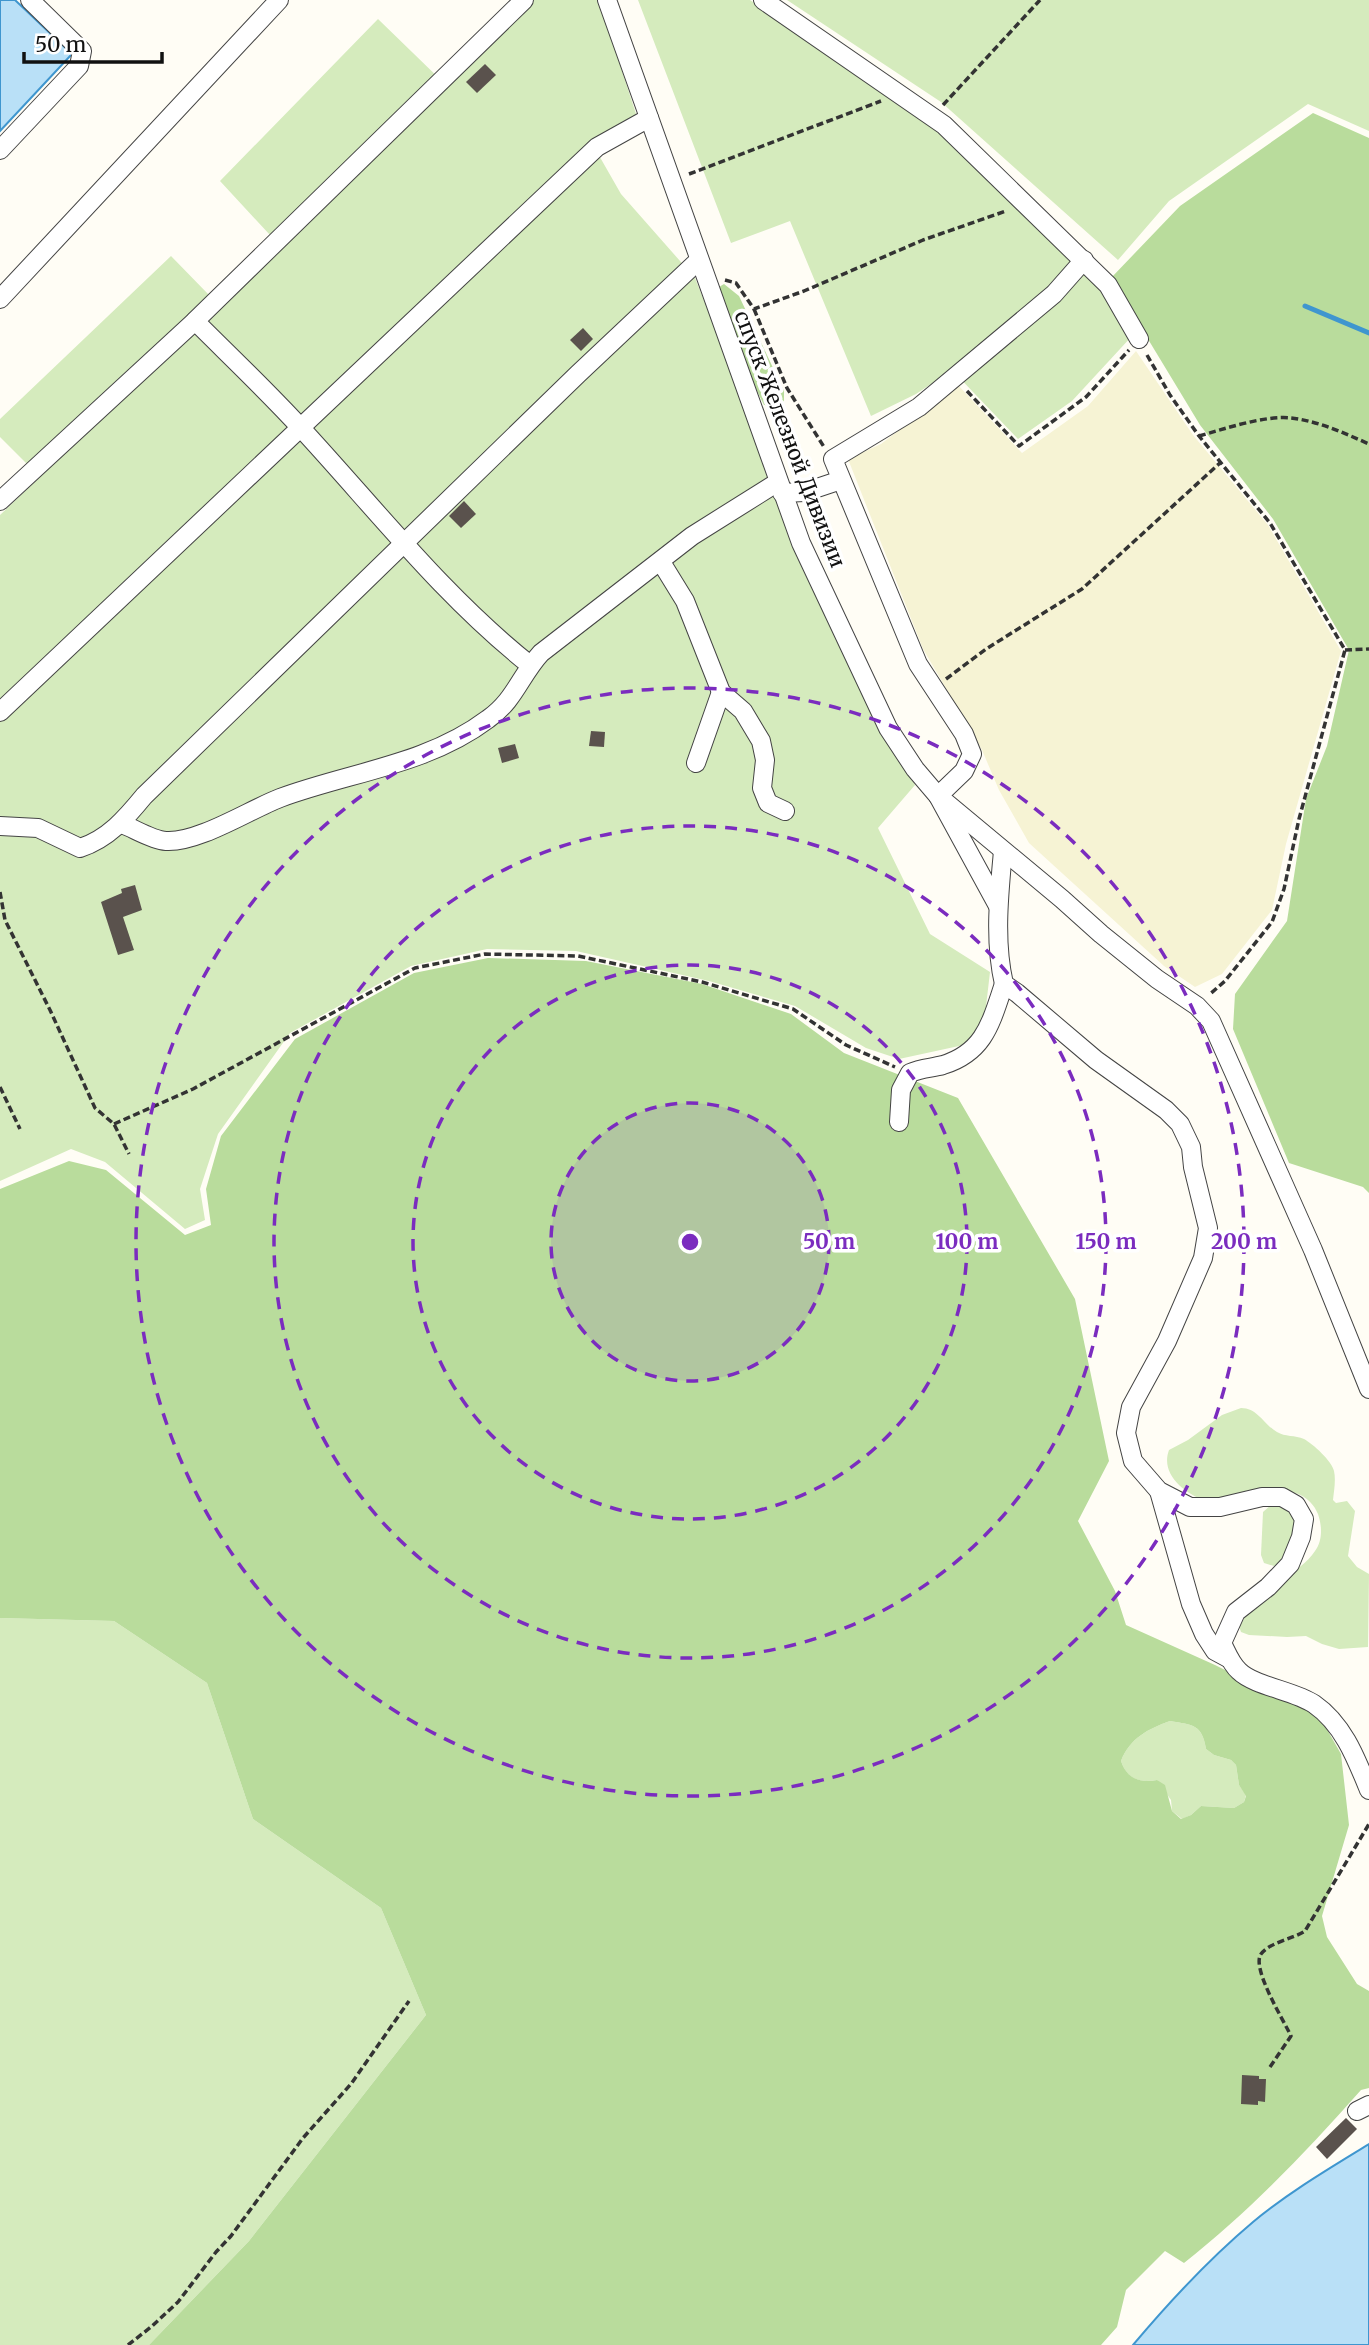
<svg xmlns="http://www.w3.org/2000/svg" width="1369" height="2345" font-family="Merriweather,serif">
<rect width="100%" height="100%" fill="#fffdf5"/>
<!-- farmland -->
<path fill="#f6f3d4" d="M1136 351 1193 435 1268 525 1341 651 1286 844 1272 910 1222 974 1195 987 1164 966 1029 843 999 790 982 750 923 649 848 459 881 444 958 385 1022 453 1088 406Z"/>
<!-- green -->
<g fill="#d5ebbd">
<path d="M534 0H599L637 117 593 145 621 194 695 278 854 676 915 785 878 828 930 934 990 972 982 1041 899 1059 866 1048 795 1006 709 981 576 951 487 949 411 966 290 1033 218 1134 200 1189 205 1220 185 1229 105 1162 71 1149 0 1181V515L40 477 0 437V419L171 256 209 295 270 235 220 181 378 19 447 86Z"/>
<path d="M638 0H750L947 134 1102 286 1132 336 1072 401 1018 439 952 370 916 394 871 416 790 221 731 243Z"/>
<path d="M787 0H1369V131L1308 104 1169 201 1118 260 941 102Z"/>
<path d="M1241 1408C1258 1408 1263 1424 1277 1432 1285 1437 1295 1435 1304 1439 1313 1444 1332 1461 1334 1471 1336 1480 1334 1491 1333 1500L1336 1503 1347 1501 1355 1511 1348 1556 1357 1567 1369 1574 1368 1647 1339 1649 1322 1644 1306 1636 1287 1637 1249 1635 1241 1632 1239 1626 1245 1617C1257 1605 1270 1592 1284 1580 1294 1571 1308 1562 1315 1551 1323 1540 1322 1526 1318 1514 1301 1473 1238 1496 1205 1501 1184 1493 1160 1474 1169 1450L1188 1440 1222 1415Z"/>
<path d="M1271 1505C1310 1510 1298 1553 1274 1566L1264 1563 1261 1555 1263 1512Z"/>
<path d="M0 1618 114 1621 207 1683 253 1819 381 1908 426 2015 249 2241 149 2345H0Z"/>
<path d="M1170 1721C1193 1725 1202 1724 1206 1749L1214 1755 1231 1760 1236 1765 1239 1785 1246 1795 1244 1802 1234 1808 1201 1806 1191 1815 1182 1819 1172 1811 1171 1800 1157 1780C1139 1783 1127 1779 1121 1761 1130 1738 1148 1729 1170 1721Z"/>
</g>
<!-- forest -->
<g fill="#b9dc9c" fill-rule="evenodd">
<path d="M1313 113 1369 138V1193L1363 1187 1289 1163 1233 1029 1235 994 1287 921 1306 799 1327 746 1349 650 1273 519 1200 425 1111 278 1180 206Z"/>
<path d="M724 284 739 296 784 391V401L777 406 764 405 737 351 719 287Z"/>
<path d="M488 958 586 961 702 984 791 1014 844 1053 958 1098 1075 1299 1109 1461 1078 1521 1115 1591 1126 1625 1215 1665 1320 1717 1341 1754 1349 1825 1322 1916 1327 1937 1357 1984 1369 1991V2088L1361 2090C1306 2152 1249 2212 1184 2263L1165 2251 1126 2290 1117 2327 1101 2345H149L249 2241 426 2015 381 1908 253 1819 207 1683 114 1621 0 1618V1189L69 1161 106 1170 185 1235 211 1225 206 1189 221 1136 295 1039 414 973ZM1170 1721C1193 1725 1202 1724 1206 1749L1214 1755 1231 1760 1236 1765 1239 1785 1246 1796 1244 1802 1234 1808 1201 1806 1191 1815 1181 1819 1172 1811 1165 1785 1157 1780C1140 1783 1127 1779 1121 1761 1130 1738 1148 1729 1170 1721Z"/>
</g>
<!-- water -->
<g fill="#b9e0f7" stroke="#3f96cf" stroke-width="2">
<path d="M0 0H15L72 54 0 131Z"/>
<path d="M1369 2144V2345H1133C1170 2301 1209 2259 1253 2222 1289 2192 1330 2168 1369 2144Z"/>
</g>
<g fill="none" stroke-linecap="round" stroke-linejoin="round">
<!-- stream -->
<path stroke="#3f96cf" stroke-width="5" d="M1305 306 1369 333"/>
</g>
<!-- building -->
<g fill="#5a524d">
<path d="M485 64 496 75 477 93 466 82Z"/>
<path d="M583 328 593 339 581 351 570 340Z"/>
<path d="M464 501 476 514 461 528 449 516Z"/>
<path d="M591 731 605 732 604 747 589 746Z"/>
<path d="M515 744 519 758 502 763 498 748Z"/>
<path d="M135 885 142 910 123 917 134 950 118 955 101 902 122 893 121 889Z"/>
<path d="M1242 2075 1259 2076V2079H1266L1265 2102 1258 2101V2105L1241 2104Z"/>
<path d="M1346 2118 1357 2129 1327 2159 1316 2147Z"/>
</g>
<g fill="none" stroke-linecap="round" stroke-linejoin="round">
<!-- minor casing -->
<g stroke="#444" stroke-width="20">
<g id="minor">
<path d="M607 0 801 543 888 728 915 769 938 796 1062 899 1101 934 1157 979 1197 1006 1211 1021 1313 1250 1369 1389"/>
<path d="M763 0 944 125 1108 285 1139 339"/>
<path d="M0 150 79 66 82 51 30 0"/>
<path d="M0 299 279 0"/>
<path d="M195 321C230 356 266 390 300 427 375 508 443 596 530 665"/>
<path d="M782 493 805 492 841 480"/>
<path d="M0 501 195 321 524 0"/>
<path d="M661 562 685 601 721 692 743 711 761 741 765 760 762 788 768 803 785 811"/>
<path d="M0 712 597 147 649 118"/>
<path d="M696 763 721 692"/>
<path d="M122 824C135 829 152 840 166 841 198 843 249 810 280 798 350 772 427 765 488 719 515 700 520 676 541 653L692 536 778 482"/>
<path d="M0 826 38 828 80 848C108 839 126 818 144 796L578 374 699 260"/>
<path d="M1003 851C999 895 994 941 1004 984L1017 993 1096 1060 1166 1110 1180 1124 1191 1147 1193 1167 1208 1228 1203 1258 1167 1341 1131 1407 1126 1433 1133 1461 1159 1491 1190 1507H1220L1262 1497H1282L1296 1505 1304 1519 1301 1537 1290 1564 1268 1587 1236 1612 1222 1643C1227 1653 1231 1664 1239 1671 1254 1686 1295 1691 1314 1704 1343 1724 1356 1758 1369 1790"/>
<path d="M998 906 938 796 964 771 972 754 964 734 918 664 833 459 919 407 1054 294 1084 260"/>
<path d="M899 1122 901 1090 910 1073C921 1068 932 1068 943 1065 985 1052 991 1022 1004 984"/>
<path d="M1159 1491 1191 1604 1204 1634 1215 1651 1228 1658"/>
<path d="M1357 2111 1369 2105"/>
</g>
</g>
<!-- path -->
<g stroke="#333" stroke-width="3.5" stroke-dasharray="7 3.5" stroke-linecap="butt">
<path d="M943 105 1040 0"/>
<path d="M689 174 881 101"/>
<path d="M725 280 736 283 754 309 804 291 923 240 1006 211"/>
<path d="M754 309 787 388 824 447"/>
<path d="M1147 355 1170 395 1199 436 1270 523 1345 650 1299 819 1284 889 1272 922 1225 981 1209 995"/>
<path d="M967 391 1019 446 1086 397 1129 350"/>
<path d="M1199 436C1224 429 1265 415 1291 418 1318 421 1344 433 1369 444"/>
<path d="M1345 650 1369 649"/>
<path d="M946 679 986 649 1082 589 1221 462"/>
<path d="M0 892 5 920 50 1010 95 1108 114 1124 129 1154"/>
<path d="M0 1087 20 1129"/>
<path d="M114 1124 193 1089 415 968 485 954 578 956 702 982 793 1009 846 1045 895 1067"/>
<path d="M1270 2067 1291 2036C1284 2021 1251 1968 1261 1954 1270 1942 1293 1939 1305 1931L1369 1824"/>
<path d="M128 2345 151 2327 178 2302 216 2252 231 2236 303 2138 351 2084 409 2001"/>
</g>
<!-- minor -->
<use href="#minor" stroke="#fff" stroke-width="18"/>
</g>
<!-- distance rings -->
<circle cx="690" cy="1242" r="139" fill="#7b2cbf" fill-opacity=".12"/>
<g fill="none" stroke="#7b2cbf" stroke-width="3.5" stroke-dasharray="12 9">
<circle cx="690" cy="1242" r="139"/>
<circle cx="690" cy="1242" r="277"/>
<circle cx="690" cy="1242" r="416"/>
<circle cx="690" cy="1242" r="554"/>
</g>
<g text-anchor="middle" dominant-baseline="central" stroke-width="7" stroke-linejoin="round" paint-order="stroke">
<!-- street labels -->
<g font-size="21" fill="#111" stroke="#fff">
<text transform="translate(790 439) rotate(69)">спуск Железной Дивизии</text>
</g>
</g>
<circle cx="690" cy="1242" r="10" fill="#7b2cbf" stroke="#fff" stroke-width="3.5"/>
<g font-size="21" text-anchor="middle" font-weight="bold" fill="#7b2cbf" stroke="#fff" stroke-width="7" stroke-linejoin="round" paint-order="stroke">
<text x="829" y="1249">50 m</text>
<text x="967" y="1249">100 m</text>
<text x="1106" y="1249">150 m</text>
<text x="1244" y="1249">200 m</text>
</g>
<!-- scale -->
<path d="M24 52v10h138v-10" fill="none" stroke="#111111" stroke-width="3.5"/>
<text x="35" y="52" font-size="21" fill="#111111" stroke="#ffffff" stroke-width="5" paint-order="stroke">50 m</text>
</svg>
